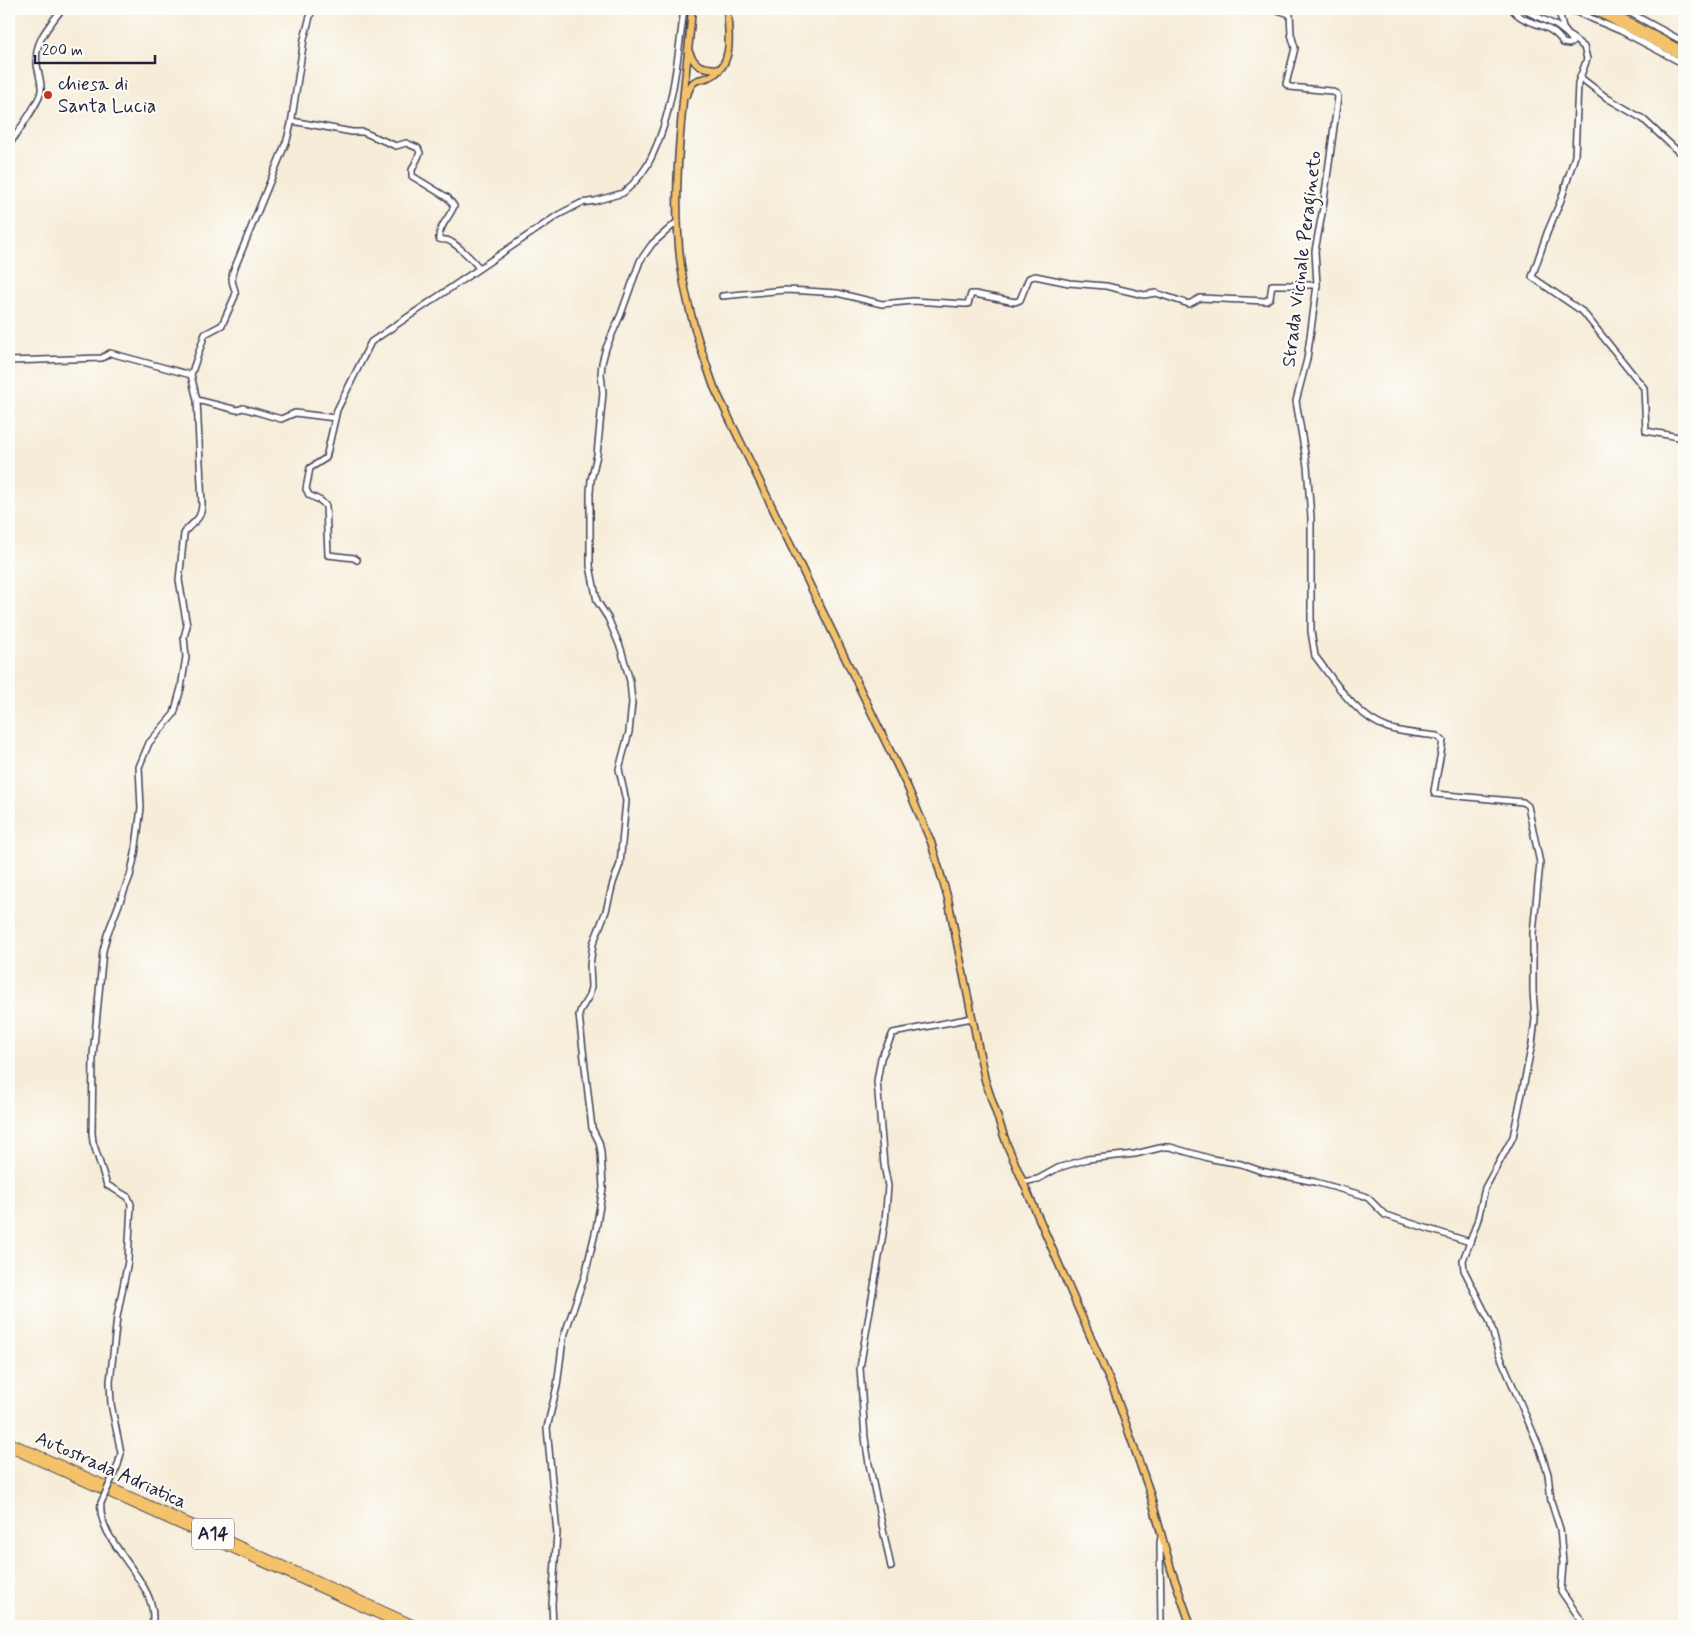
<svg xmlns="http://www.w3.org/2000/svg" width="1693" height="1635" font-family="Mynerve,sans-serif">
<rect width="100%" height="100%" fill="#fdfcf7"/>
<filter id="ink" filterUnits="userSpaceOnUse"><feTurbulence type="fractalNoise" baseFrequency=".02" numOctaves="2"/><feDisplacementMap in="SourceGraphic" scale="10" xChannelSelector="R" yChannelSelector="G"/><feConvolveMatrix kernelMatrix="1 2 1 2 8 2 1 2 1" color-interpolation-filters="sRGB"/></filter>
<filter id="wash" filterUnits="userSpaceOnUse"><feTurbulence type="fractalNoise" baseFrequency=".0096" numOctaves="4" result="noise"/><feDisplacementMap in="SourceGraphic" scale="20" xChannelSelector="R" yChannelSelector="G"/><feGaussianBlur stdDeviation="1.12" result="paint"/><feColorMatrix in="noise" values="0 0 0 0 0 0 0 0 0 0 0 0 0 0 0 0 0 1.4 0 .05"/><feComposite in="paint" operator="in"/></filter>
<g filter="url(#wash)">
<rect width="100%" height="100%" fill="#f6ecd8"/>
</g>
<g filter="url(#ink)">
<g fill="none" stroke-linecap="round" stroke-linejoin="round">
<!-- minor casing -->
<g stroke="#424053" stroke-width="8">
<g id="minor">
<path d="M1190 9 1200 11 1261 9"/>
<path d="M1512 9C1525 27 1551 21 1563 43L1569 44 1572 43V40L1563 28 1560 15 1554 10 1550 9"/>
<path d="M1525 9 1530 13 1557 26 1584 47 1587 59 1578 83 1575 156 1561 200 1547 233 1532 277 1583 312 1644 388 1646 431 1684 438"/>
<path d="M1569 9 1621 31 1684 64"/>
<path d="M1623 9 1684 42"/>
<path d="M1581 78 1607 98 1643 119 1684 157"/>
<path d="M292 121 352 132H363L396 146 406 143 418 148 420 153 412 170V176L448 198 454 206C450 217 438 227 439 239 441 240 444 240 447 240 456 243 473 260 479 268"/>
<path d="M9 145C16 134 40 102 41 91 42 82 38 73 37 64 33 42 50 25 62 9"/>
<path d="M722 296 785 290 806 291 837 293 882 304 913 301 965 304H968L971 294H975L1015 302 1020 300 1029 278 1035 276 1069 283 1106 286 1144 295 1156 293 1189 304 1200 298 1266 301 1270 298 1272 285H1317"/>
<path d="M9 361 102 358 110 353 191 375"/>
<path d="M197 400 237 410 243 408 281 419 295 413 335 418"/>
<path d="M357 560 354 558 328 555 326 506 321 501 309 495 306 489 310 468 326 458 337 410 371 342 558 215 581 203 595 201 623 193C635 183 646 170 652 156 673 113 678 56 684 9"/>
<path d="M1023 1182 1038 1179 1058 1168 1087 1159 1135 1154 1164 1147H1170L1212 1159 1241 1164 1261 1171 1315 1182 1362 1195 1368 1198 1385 1215 1470 1242 1478 1219 1485 1188 1513 1137 1532 1044 1535 1019 1533 991V933L1540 863 1528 806 1523 802 1435 794 1434 791 1443 741 1437 736C1421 734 1403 733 1388 728 1355 716 1336 683 1315 656L1311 631V517L1307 466 1296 401 1307 359 1317 285 1315 251 1323 208 1338 97 1337 94 1331 91 1290 87 1286 84 1295 48 1291 34 1290 14 1274 9"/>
<path d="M1470 1242 1463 1260 1464 1270 1490 1322 1498 1351 1540 1449 1548 1474 1551 1501 1560 1529 1563 1563 1561 1591 1585 1626"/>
<path d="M114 1474 118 1465 121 1453 111 1404 110 1382 117 1317 128 1261 131 1204 128 1197 107 1185 93 1142 92 1133 93 1056 103 951 107 935 130 876 135 854 141 808 139 767 149 743 174 714 181 688 186 657 184 637 187 626 179 580 184 534C190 522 201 523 202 505L197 400 191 375 205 334 222 325 235 296C237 287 229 285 233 272L287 140 291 124 304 39 312 9"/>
<path d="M101 1503C96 1544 162 1583 152 1626"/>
<path d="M891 1567 869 1464 865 1438 860 1368 885 1222 888 1186 884 1165 877 1081 881 1058 893 1033 972 1018"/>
<path d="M553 1626 552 1604 557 1533 547 1428 557 1386 563 1339 585 1275 596 1229 603 1188 601 1152 599 1142 592 1128 579 1015 581 1009 589 996 591 987 590 965 593 944 606 911 613 883 620 864 626 801 619 769 629 732 632 703 630 681 621 649 608 618 597 601 590 566V493L591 480 597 455 603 393 601 374 602 363 606 348 621 314 640 261 652 244 678 221"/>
<path d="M1161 1626 1160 1543 1161 1537"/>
</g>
</g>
<!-- major casing -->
<g stroke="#424053" stroke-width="9">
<g id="major">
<path d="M692 9C685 94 670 181 681 266 687 308 700 347 714 387L908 788 931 842 948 899 985 1080 1007 1145 1115 1393 1149 1490 1171 1569 1191 1626"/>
<path d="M689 52C696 68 702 68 719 69"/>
<path d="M687 95C694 74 699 83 713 75 735 62 728 30 727 9"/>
</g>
</g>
<!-- highway casing -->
<g stroke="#424053" stroke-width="9">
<g id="highway">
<path d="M1591 9 1684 57"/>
<path d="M1603 9 1684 51"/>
<path d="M9 1441 418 1626"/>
<path d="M9 1448 403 1626"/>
</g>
</g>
<!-- minor -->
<use href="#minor" stroke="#fff" stroke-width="5"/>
<!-- major -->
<use href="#major" stroke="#f4c26a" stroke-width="6"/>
<!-- highway -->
<use href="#highway" stroke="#f4c26a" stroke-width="7"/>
<!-- minor-bridge casing -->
<g stroke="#424053" stroke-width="8" stroke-linecap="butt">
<path id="minor-bridge" d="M101 1503 114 1474"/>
</g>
<!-- minor-bridge -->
<use href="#minor-bridge" stroke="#fff" stroke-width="5"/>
</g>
</g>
<!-- markers -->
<circle fill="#c8321e" stroke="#fdfcf7" stroke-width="2" cx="48" cy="95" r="5"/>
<g text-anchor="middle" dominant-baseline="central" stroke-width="4" stroke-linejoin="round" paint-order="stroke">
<!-- shield labels -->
<rect fill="#fdfcf7" stroke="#646373" stroke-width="1" x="192" y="1518.5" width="42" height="31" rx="4"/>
<g font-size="18" font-weight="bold" fill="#22223b">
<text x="213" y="1534">A14</text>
</g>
<!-- poi labels -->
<g font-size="19" fill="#22223b" stroke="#fdfcf7" text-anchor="start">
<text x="58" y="84">chiesa di<tspan x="58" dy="22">Santa Lucia</tspan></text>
</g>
<!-- street labels -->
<g font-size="19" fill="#22223b" stroke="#fdfcf7">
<text transform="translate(1302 259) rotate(-83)">Strada Vicinale Peragineto</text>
<text transform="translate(111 1470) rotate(24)">Autostrada Adriatica</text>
</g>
</g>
<!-- margin -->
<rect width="1693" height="1635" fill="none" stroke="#fdfcf7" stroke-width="30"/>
<!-- scale -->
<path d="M35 55v8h120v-8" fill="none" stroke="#22223b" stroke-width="2.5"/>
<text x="42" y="55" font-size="15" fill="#22223b" stroke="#fdfcf7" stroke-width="4" paint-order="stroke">200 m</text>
</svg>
